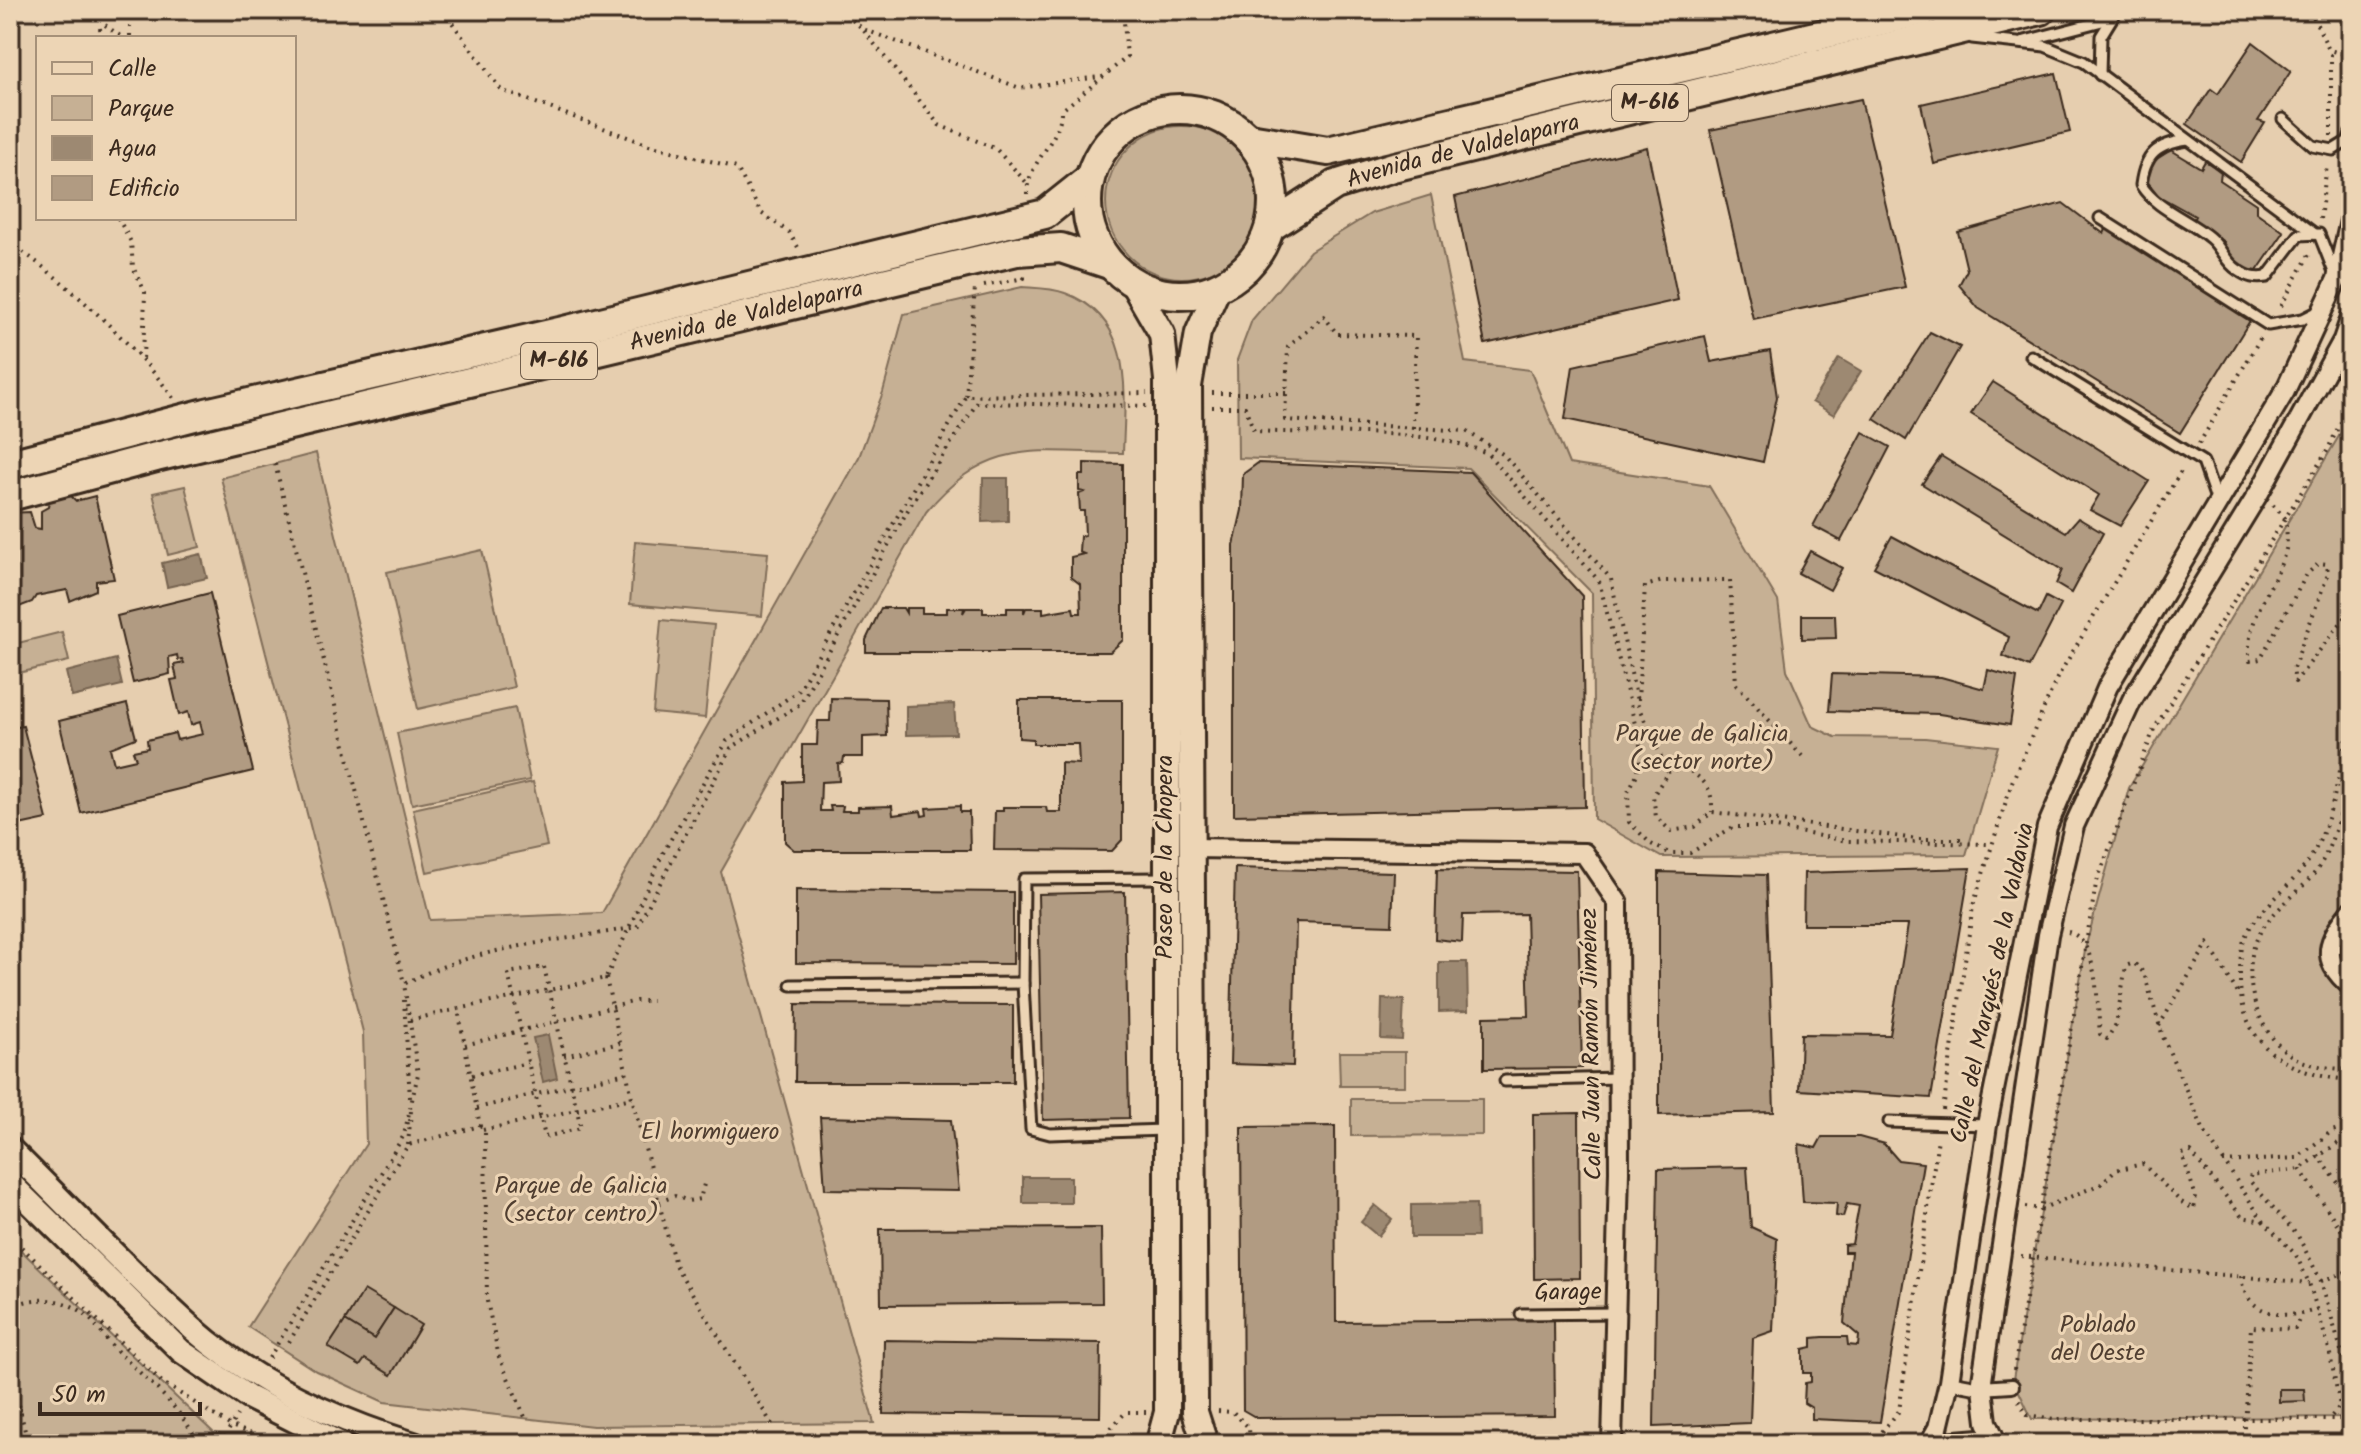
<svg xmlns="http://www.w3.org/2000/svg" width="2361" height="1454" font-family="Kalam,sans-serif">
<rect width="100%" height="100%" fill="#e6ceaf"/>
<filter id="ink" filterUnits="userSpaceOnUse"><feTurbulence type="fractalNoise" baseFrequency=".0125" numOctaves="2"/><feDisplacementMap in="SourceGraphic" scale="16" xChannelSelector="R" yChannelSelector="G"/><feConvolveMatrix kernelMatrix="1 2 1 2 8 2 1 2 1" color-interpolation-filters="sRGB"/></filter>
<g filter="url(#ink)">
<!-- green -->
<g fill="#c6b094" stroke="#806d59" stroke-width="2">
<circle cx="1182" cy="202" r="76"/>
<path d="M1431 195 1465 362 1530 370 1569 464 1709 486 1778 601 1787 670 1812 726 1835 737 1925 738 1998 746 1966 855 1661 857 1594 819 1592 593 1468 468 1238 458 1237 360 1252 320 1310 251 1372 213Z"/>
<path d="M1022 287C1036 288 1052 288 1065 293 1135 318 1125 394 1123 453 1034 452 989 437 926 512L721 872 874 1423 593 1426 384 1402 316 1371 248 1327 366 1144 363 1032 221 478 316 453 430 920 602 913 859 457 883 392 904 314Z"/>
<path d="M2351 416V1417L2032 1419 2013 1379 2086 945 2129 788Z"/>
<path d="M185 486 200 547 168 555 153 493Z"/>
<path d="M635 542 768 553 762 616 630 604Z"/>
<path d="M482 550 514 687 418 709 387 572Z"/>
<path d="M661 620 714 625 705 718 653 713Z"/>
<path d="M62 632 69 661 10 675V645Z"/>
<path d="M515 708 530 780 412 804 397 733Z"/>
<path d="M533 782 547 846 427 872 413 809Z"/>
<path d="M1339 1052H1405V1086H1340Z"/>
<path d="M1351 1099H1482V1135L1351 1136Z"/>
<path d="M10 1240 214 1433 253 1444H10Z"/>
</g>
<!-- water -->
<g fill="#9d8972" stroke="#766350" stroke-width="2">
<path d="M1839 358 1861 371 1834 415 1812 402Z"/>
<path d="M983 478H1008V521L982 522Z"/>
<path d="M201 554 207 578 167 587 162 563Z"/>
<path d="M116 659 122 685 72 697 66 672Z"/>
<path d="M954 704 956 734 906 735V706Z"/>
<path d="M1439 962H1467L1468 1011 1439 1012Z"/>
<path d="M1382 999 1404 1000 1402 1040 1381 1039Z"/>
<path d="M548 1035 557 1078 543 1082 533 1038Z"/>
<rect x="1023" y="1177" width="48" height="26"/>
<path d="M1476 1204 1477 1237H1411V1205Z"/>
<path d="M1375 1205 1392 1219 1378 1236 1361 1222Z"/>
</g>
<!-- building -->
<g fill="#b19b82" stroke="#3b2a1e" stroke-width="2">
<path d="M2253 42 2291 71 2258 121 2265 123 2241 162 2187 124 2211 89 2218 94Z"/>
<path d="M2056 73 2070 132 1934 164 1921 104Z"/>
<path d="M1861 99 1905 287 1753 319 1710 130Z"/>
<path d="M1647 147 1678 300 1485 344 1455 197Z"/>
<path d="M2171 150 2201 168 2205 161 2221 171 2220 180 2256 204V212L2284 232 2257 271 2243 269 2222 248 2224 242 2192 221 2195 216 2159 196 2147 181 2152 162Z"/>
<path d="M2063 203 2104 234 2107 227 2251 319 2180 433 1978 308 1959 285 1967 270 1958 232Z"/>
<path d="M1930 332 1960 347 1906 440 1874 419Z"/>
<path d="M1705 336 1711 362 1770 351 1777 397 1763 462 1565 419 1573 366Z"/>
<path d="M1993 382 2149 481 2120 526 2090 510 2099 495 1971 414Z"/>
<path d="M1863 432 1890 447 1841 541 1813 526Z"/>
<path d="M1941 456 2066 532 2078 518 2103 533 2071 593 2056 584 2062 570 1922 484Z"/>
<path d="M1084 463 1123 464V640L1110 652H866V640L881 608H903L906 613V608H922V613H947V608H964L963 613 966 608H983V613H1007V608H1024V613L1026 608H1043V613L1073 608 1074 613H1081L1080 584 1071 577V557L1084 554 1079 552 1080 536 1085 535 1084 511H1080L1079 494 1084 492 1079 491V475H1084Z"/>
<path d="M1258 463 1470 472 1582 596 1585 807 1234 815V545L1242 510 1243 474Z"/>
<path d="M71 496 76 501 95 496 114 579 96 581V590L70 601 67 590 36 596 32 602 11 610 10 513 30 512 35 528 41 529V511L48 507 49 501Z"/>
<path d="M1892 536 2038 614 2046 597 2061 605 2029 667 2003 656 2009 637 1874 567Z"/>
<path d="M1810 551 1842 568 1830 590 1798 573Z"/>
<path d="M210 593 253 771 81 813 59 721 127 704 136 738 110 748 114 764 136 759 133 751 148 748 147 740 175 733 177 740 203 734 200 722 191 725 188 712 179 715 171 680 177 679 174 665 184 663 182 659 178 660 177 655 169 657 170 674 133 683 117 616Z"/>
<path d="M1802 615H1835L1836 638 1802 639Z"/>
<path d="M1988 670 2017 678 2010 725 1939 714 1829 711 1832 674 1941 677 1984 689Z"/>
<path d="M831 698 886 699 887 736 863 737V757H844L843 763 838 764 839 781 821 782 820 811H831L830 806H843L842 811H858V807L892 806 893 815 921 811 922 816 927 815 926 808 960 806V812H969L970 850H794L785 842V782L802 781V745H817L818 721H830Z"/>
<path d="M1019 700H1122V840L1112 851 994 850 995 811H1003V807H1046L1047 812H1061V763L1079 764 1078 744H1033V739L1019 738Z"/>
<path d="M23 726 47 819 10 827V728Z"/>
<path d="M1235 868 1394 872 1392 925 1296 922 1293 1066 1230 1064Z"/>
<path d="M1970 868 1931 1098 1799 1090 1801 1034 1890 1035 1908 925H1803L1804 873Z"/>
<path d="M1437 869 1577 871 1582 1068 1484 1069V1017L1529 1016 1526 914 1463 915 1462 942 1435 939Z"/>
<path d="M1659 872 1766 875 1774 1112 1659 1115Z"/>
<path d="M796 890 1013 892V964L796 963Z"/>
<path d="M1125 892 1129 1118 1043 1120 1038 894Z"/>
<path d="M796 1004 1013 1005V1082H795Z"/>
<path d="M1579 1113 1580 1278 1534 1279 1533 1114Z"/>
<path d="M820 1117 951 1120 959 1191 825 1189Z"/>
<path d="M1335 1126 1336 1322 1554 1320 1555 1416 1257 1418 1243 1410 1241 1127Z"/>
<path d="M1822 1137H1859L1884 1144 1898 1160 1923 1163 1880 1422 1812 1419V1408L1804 1403 1805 1383 1811 1382V1373H1803V1349L1812 1347V1338L1823 1337H1847L1848 1345 1858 1346 1859 1336 1844 1323 1851 1252H1844V1245L1852 1244 1859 1206 1847 1204 1843 1217 1836 1216 1837 1203 1803 1202 1799 1144 1816 1148Z"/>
<path d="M1747 1167 1751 1227 1777 1239 1773 1331 1753 1338 1750 1423 1654 1427 1658 1169Z"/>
<path d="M1101 1228 1102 1303 881 1305 880 1229Z"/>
<path d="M364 1290 394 1308 374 1339 345 1321Z"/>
<path d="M394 1308 421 1325 391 1375 365 1359 360 1366 328 1347 345 1321 374 1339Z"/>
<path d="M884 1340 1101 1343 1100 1417 883 1414Z"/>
<path d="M2279 1389H2304L2305 1401 2279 1402Z"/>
</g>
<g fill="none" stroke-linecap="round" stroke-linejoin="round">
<!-- service casing -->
<g stroke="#3b2a1e" stroke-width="15">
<g id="service">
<path d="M1972 38 2045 46 2084 62 2315 234"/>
<path d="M2025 41 2110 19"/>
<path d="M2100 75 2101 36 2117 10"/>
<path d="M2283 119 2313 146 2333 150 2348 141 2351 133"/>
<path d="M2188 140C2157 144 2145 154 2141 185 2157 210 2188 219 2210 238 2221 247 2225 262 2238 270 2248 277 2255 279 2267 277L2299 235 2319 234 2334 272"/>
<path d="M2100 218 2268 325 2303 319 2319 311"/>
<path d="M2031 356 2203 462 2217 502"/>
<path d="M791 985 1023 983"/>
<path d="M1505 1081 1618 1078"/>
<path d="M1889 1122 1987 1125"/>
<path d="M1164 1130 1050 1134 1031 1129 1023 983 1024 879 1165 878"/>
<path d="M1521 1314 1615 1313"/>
</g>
</g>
<!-- pedestrian casing -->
<g stroke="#3b2a1e" stroke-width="18">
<path id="pedestrian" d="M1949 1382 1981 1388 2012 1386"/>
</g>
<!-- minor casing -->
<g stroke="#3b2a1e" stroke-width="24">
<g id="minor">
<path d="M1192 848 1584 853 1618 903 1619 1171 1612 1444"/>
<path d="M2351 911C2328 940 2318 959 2351 986"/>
<path d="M1929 1444 1938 1428 1949 1382 1987 1125 2047 827 2108 686 2285 391 2337 279 2351 216"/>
<path d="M1997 1444 1987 1422 1982 1380 2048 935 2074 826 2132 700 2260 491 2343 340 2351 317"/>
</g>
</g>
<!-- tertiary casing -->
<g stroke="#3b2a1e" stroke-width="28">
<g id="tertiary">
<path d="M10 1149C71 1209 130 1273 193 1329 254 1383 337 1420 414 1444"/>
<path d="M10 1183 181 1351 248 1397 341 1444"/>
<path d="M1944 1444 1980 1441 1997 1444"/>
</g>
</g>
<!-- secondary casing -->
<g stroke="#3b2a1e" stroke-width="30">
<g id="secondary">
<path d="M1133 284 1162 334 1167 380V1412L1160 1438"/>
<path d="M1203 1437 1195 1412 1189 386 1198 333 1218 288"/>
</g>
</g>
<!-- trunk casing -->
<g stroke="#3b2a1e" stroke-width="34">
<g id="trunk">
<circle cx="1180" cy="202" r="93"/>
<path d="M1249 138 1328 151 1925 10"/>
<path id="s1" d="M1270 227 1335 185 1393 167 2041 10"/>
<path d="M10 464 206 413 564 331 1045 214 1089 179"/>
<path id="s2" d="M10 496 156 457 1017 251 1061 248 1109 264"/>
</g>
</g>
<!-- path -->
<g stroke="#3b2a1e" stroke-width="4" stroke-dasharray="2 6" stroke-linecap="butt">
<path d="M130 10V38"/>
<path d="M443 10 501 90 649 145 737 168 761 213 789 232 799 249"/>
<path d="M840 10 863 29 1020 88 1099 77"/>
<path d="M2310 10 2329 50 2351 56"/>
<path d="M864 31 939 125 996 149 1026 182"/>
<path d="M101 38 100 28 105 25 123 38"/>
<path d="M2331 136V55L2335 52"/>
<path d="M1027 194C1027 162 1061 141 1061 111L1127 57 1123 10"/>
<path d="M118 218 131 242 133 267 145 292 143 361"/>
<path d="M2320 219 2327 165"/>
<path d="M10 243C59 275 140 349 173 398"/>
<path d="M984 286 1024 278 1022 272"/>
<path d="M2281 306 2311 251"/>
<path d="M1212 393H1287"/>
<path d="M966 396 975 288"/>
<path d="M1212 407H1245L1254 431C1325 435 1422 426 1487 453L1599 581 1640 744 1638 772 1628 792 1629 822 1651 844 1669 853H1690L1733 827H1771L1847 841 1990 844"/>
<path d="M1413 428 1416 336 1337 334 1324 316 1288 347 1285 420 1466 431 1504 455 1611 579 1638 706 1668 772 1653 796 1656 817 1671 831 1695 827 1712 812 1917 839H1964"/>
<path d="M2199 444 2261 337"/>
<path d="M275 464 404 983"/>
<path d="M2273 505 2285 518C2286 527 2288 540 2286 549 2277 584 2242 623 2250 661L2260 659 2307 574 2319 563 2327 564 2328 574 2293 669 2295 682 2347 615 2351 614"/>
<path d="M1638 700 1645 586 1663 581 1730 580 1736 684 1802 756"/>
<path d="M2351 724C2339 766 2335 813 2314 852 2297 883 2266 901 2248 931 2240 945 2240 963 2240 979 2240 1046 2289 1076 2351 1080"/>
<path d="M2351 768C2343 800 2336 839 2319 867 2303 891 2275 907 2261 931 2238 969 2254 1032 2292 1056 2310 1067 2331 1068 2351 1070"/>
<path d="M1668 772 1685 768C1705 780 1713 788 1712 812"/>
<path d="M544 967 581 1128 545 1137 508 973Z"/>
<path d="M606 978 632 1098 675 1265 773 1426"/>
<path d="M404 1000 410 1098"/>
<path d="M410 1020 458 1009"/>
<path d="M2159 1026 2208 943 2240 997"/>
<path d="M465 1045 636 1001H652"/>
<path d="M564 1056 620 1043"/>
<path d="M472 1075 528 1063"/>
<path d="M477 1108 626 1073"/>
<path d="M1943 1110 1973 906 2012 782 2057 678 2183 468"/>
<path d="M483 1130 632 1098"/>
<path d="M485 1133 487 1301 499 1357 525 1417"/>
<path d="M2351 1134 2300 1169 2251 1175 2249 1180 2298 1236 2321 1281 2351 1385"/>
<path d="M408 1145 411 1111"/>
<path d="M2318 1155 2351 1201"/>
<path d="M2223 1162 2297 1158 2332 1131 2351 1125"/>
<path d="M2300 1169 2351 1244"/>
<path d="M659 1202 675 1196 688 1201 700 1199 704 1184"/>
<path d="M2025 1207 2041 1209 2101 1184 2115 1170 2143 1164 2181 1202 2194 1209 2196 1197 2182 1154 2191 1152 2242 1217 2263 1221 2204 1131 2163 1037 2144 973 2134 963 2126 966 2116 1024 2107 1039 2100 1034C2097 1006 2099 939 2068 932"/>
<path d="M2263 1221 2296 1255 2309 1283 2329 1349 2340 1406 2330 1418"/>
<path d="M10 1236 162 1382 231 1426 237 1415"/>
<path d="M2021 1256 2309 1283"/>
<path d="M2241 1276C2244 1316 2287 1321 2318 1309"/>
<path d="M2321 1281 2351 1270"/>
<path d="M10 1309C30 1294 65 1298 85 1314 95 1323 104 1337 113 1347 145 1379 173 1399 196 1438L192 1444"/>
<path d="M289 1342 408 1145 480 1126 458 1009 606 978 663 853 727 741 798 691 966 396 1147 393"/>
<path d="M269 1358 404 1135 418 1074 404 984C477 945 558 942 637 927L731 748 800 704 910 506 977 403 1147 406"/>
<path d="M10 1366 28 1444"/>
<path d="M2014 1370 2096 884 2154 729 2327 451 2351 401"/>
<path d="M2019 1401 2027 1415 2055 1419H2351"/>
<path d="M1218 1411 1233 1412 1249 1428 1250 1444"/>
<path d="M221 1444 231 1426 278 1444"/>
<path d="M1111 1444V1428L1126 1412H1146"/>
<path d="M1872 1444 1899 1411 1938 1138"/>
<path d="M2244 1444 2251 1327 2295 1329 2301 1315"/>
</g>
<!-- service -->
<use href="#service" stroke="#edd5b5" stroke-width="9"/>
<!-- pedestrian -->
<use href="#pedestrian" stroke="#edd5b5" stroke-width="12"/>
<!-- minor -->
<use href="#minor" stroke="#edd5b5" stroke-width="18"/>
<!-- tertiary -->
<use href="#tertiary" stroke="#edd5b5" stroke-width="22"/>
<!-- secondary -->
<use href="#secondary" stroke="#edd5b5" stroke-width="24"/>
<!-- trunk -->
<use href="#trunk" stroke="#edd5b5" stroke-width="28"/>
</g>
</g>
<g text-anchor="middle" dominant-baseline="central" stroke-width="6" stroke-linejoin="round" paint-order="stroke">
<!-- shield labels -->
<g fill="#edd5b5" stroke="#705d4b" stroke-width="2">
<rect x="1612" y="85" width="76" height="36" rx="6"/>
<rect x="521" y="343" width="76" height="36" rx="6"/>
</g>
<g font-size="22" font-weight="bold" fill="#3b2a1e">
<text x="1650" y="103">M-616</text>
<text x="559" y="361">M-616</text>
</g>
<!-- street labels -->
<g font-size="24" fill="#3b2a1e" stroke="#edd5b5">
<text stroke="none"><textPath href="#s1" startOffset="210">Avenida de Valdelaparra</textPath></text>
<text stroke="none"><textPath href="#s2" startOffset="758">Avenida de Valdelaparra</textPath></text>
<text transform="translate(1165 857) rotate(-90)">Paseo de la Chopera</text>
<text transform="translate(1993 983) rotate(-78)">Calle del Marqués de la Valdavia</text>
<text transform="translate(1592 1044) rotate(-91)">Calle Juan Ramón Jiménez</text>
<text transform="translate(1568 1293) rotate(-1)">Garage</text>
</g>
<!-- park labels -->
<g font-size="24" fill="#503e30" stroke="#edd5b5">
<text x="1702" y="734">Parque de Galicia<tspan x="1702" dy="28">(sector norte)</tspan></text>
<text x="710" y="1132">El hormiguero</text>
<text x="581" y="1186">Parque de Galicia<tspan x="581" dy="28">(sector centro)</tspan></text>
<text x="2098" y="1325">Poblado<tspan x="2098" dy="28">del Oeste</tspan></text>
</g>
</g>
<!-- margin -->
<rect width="2361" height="1454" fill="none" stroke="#edd5b5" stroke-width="40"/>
<rect x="20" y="20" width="2321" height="1414" fill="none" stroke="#3b2a1e" stroke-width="3" filter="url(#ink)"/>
<!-- legend -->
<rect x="36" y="36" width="260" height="184" fill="#edd5b5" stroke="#a69179" stroke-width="2"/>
<rect x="52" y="62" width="40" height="12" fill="#edd5b5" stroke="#a69179" stroke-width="2"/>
<text x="108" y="76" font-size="24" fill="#3b2a1e">Calle</text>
<rect x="52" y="96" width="40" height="24" fill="#c6b094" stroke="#a69179" stroke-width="2"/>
<text x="108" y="116" font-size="24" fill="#3b2a1e">Parque</text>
<rect x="52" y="136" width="40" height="24" fill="#9d8972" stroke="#a69179" stroke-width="2"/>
<text x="108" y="156" font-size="24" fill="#3b2a1e">Agua</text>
<rect x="52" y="176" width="40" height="24" fill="#b19b82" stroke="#a69179" stroke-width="2"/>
<text x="108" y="196" font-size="24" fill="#3b2a1e">Edificio</text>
<!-- scale -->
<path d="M40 1402v12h160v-12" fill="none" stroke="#3b2a1e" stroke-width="4"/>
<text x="52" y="1402" font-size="24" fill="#3b2a1e" stroke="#edd5b5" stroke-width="6" paint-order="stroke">50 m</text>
</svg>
